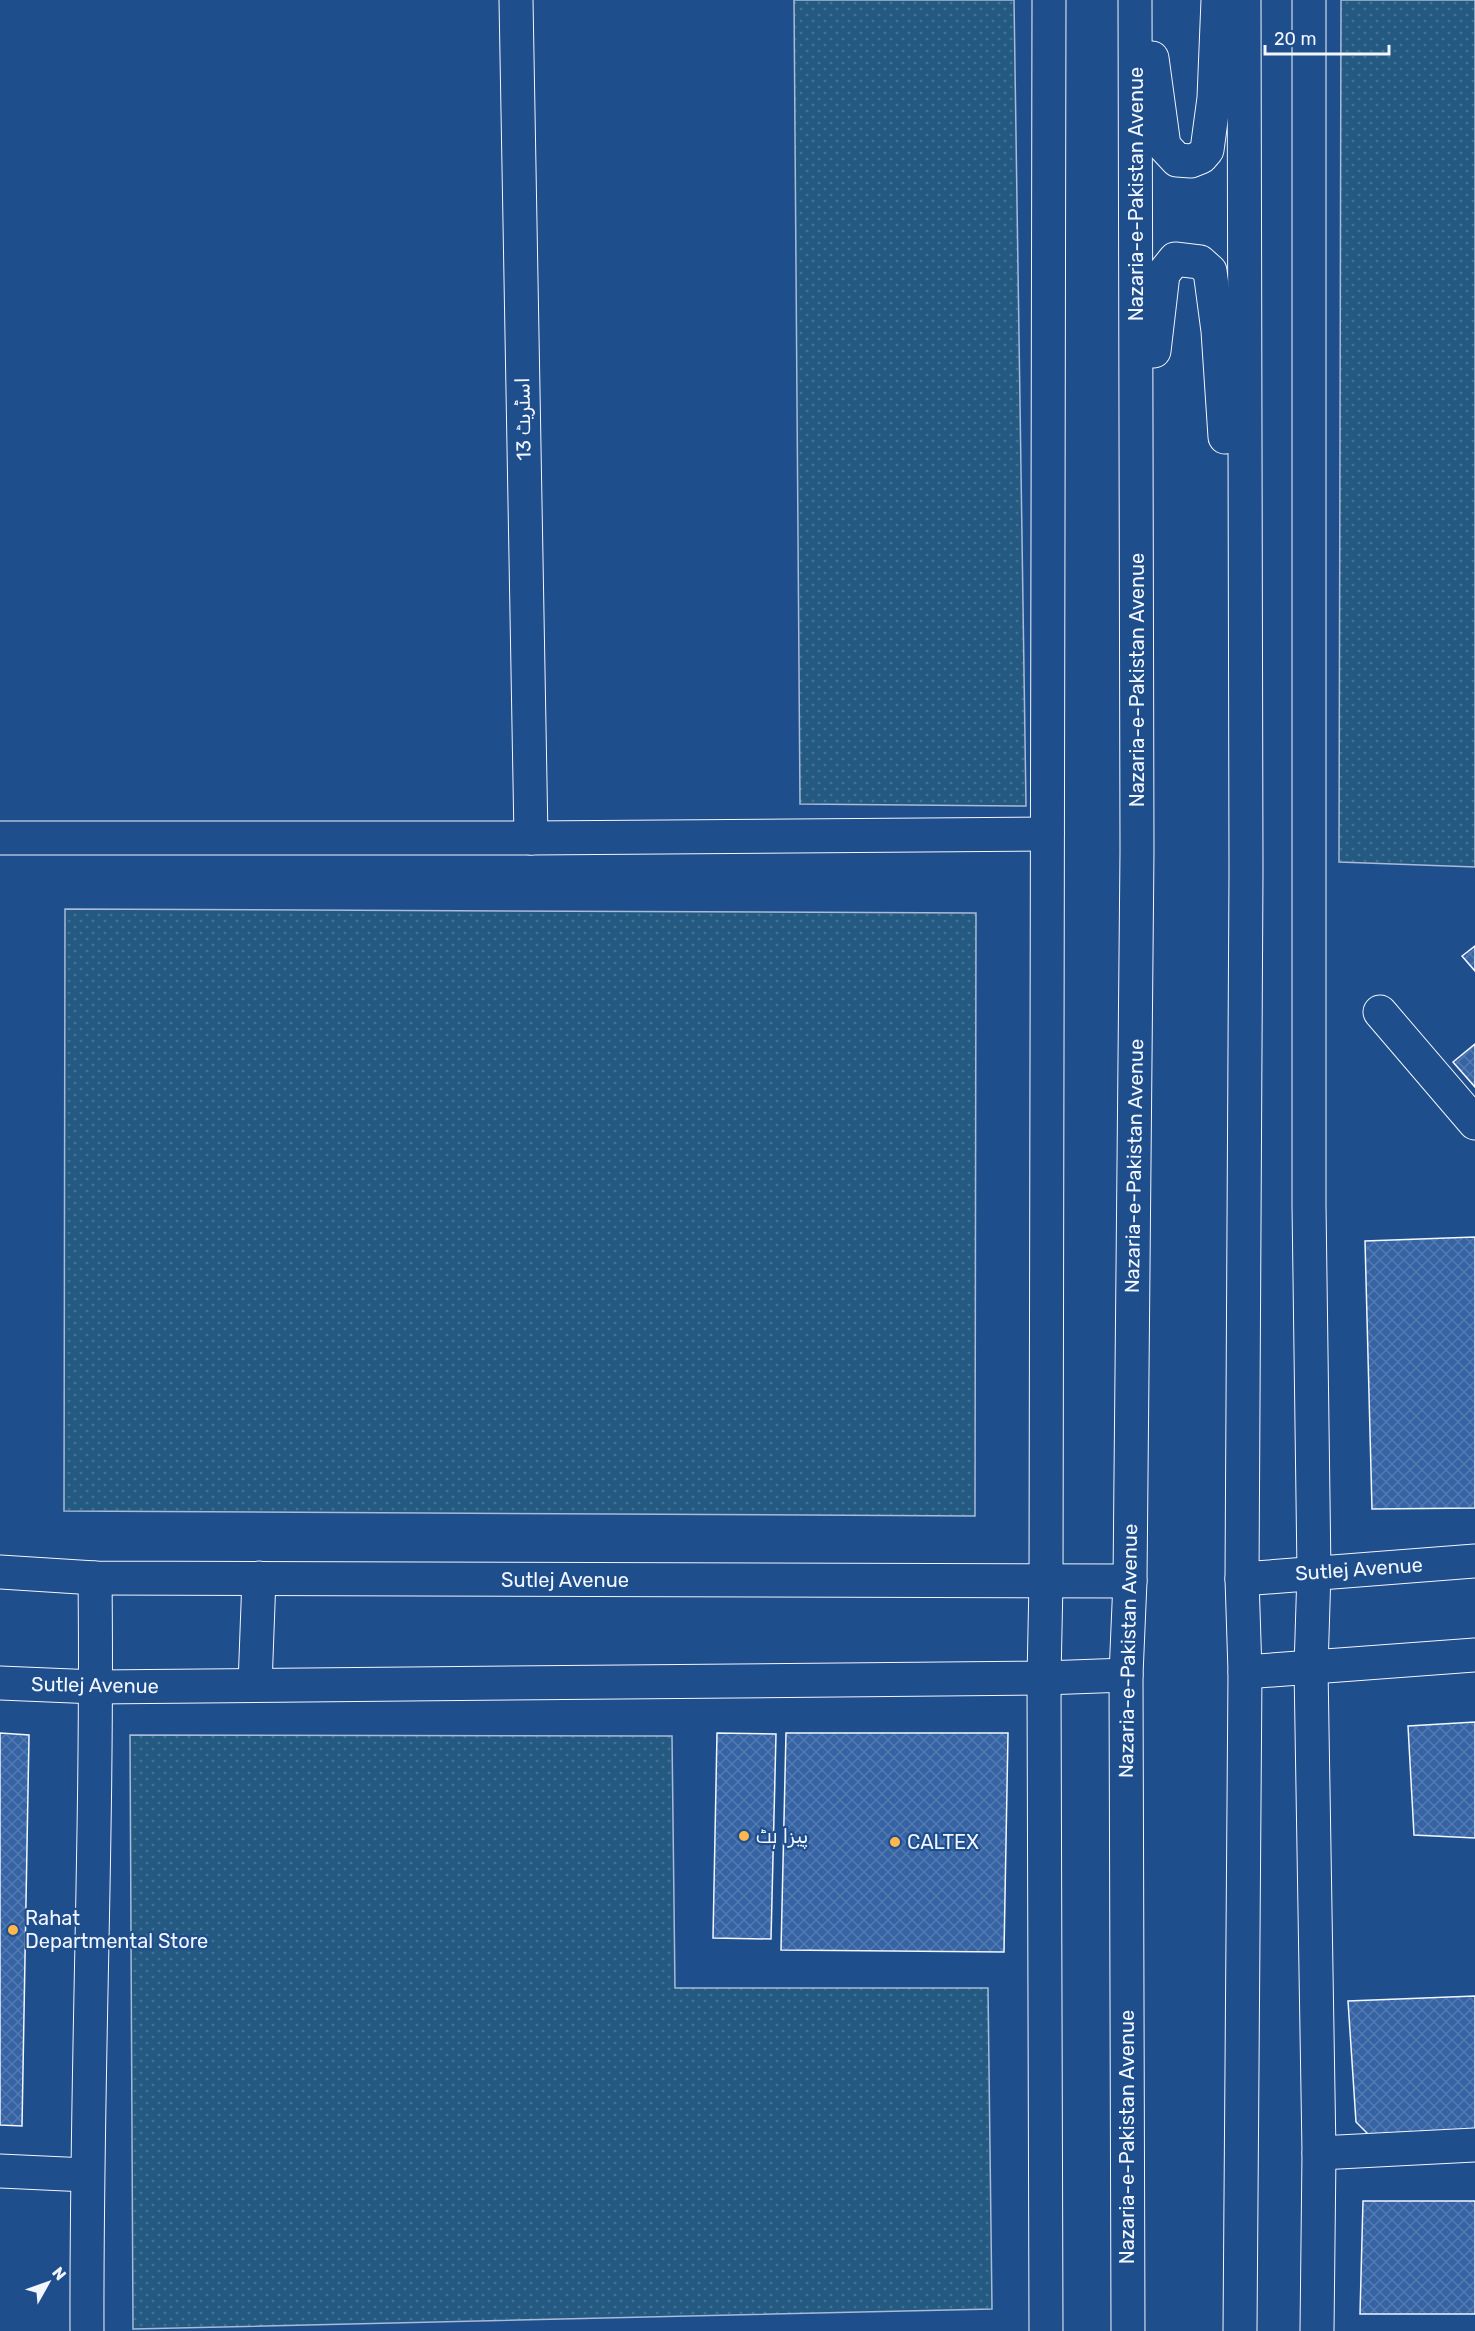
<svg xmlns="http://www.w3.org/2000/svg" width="1475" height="2331" font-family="Rubik,Cairo,sans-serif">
<defs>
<pattern id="green-dots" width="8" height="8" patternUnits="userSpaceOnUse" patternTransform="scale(1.5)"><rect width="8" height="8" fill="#245a82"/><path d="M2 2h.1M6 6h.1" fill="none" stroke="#447295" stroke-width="1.8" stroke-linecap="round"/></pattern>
<pattern id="building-cross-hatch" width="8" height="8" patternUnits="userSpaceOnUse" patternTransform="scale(1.5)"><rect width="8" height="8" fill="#3563a3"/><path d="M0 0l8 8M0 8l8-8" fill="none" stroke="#537ab1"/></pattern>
</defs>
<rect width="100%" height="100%" fill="#1f4e8c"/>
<!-- green -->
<g fill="url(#green-dots)" stroke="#a8bbd7" stroke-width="1.5">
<path d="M794 0H1014L1026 806 800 804Z"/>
<path d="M1341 0H1475V867L1339 862Z"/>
<path d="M65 909 976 913 975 1516 64 1511Z"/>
<path d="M130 1735 672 1736 675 1988H988L992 2309 133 2329Z"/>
</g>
<!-- building -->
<g fill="url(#building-cross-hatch)" stroke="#f2f6ff" stroke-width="1.5">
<path d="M1475 946V971L1462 956Z"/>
<path d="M1475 1044V1087L1453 1062Z"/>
<path d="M1475 1237V1508L1372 1509 1365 1241Z"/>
<path d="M1475 1722V1838L1414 1835 1408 1726Z"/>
<path d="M0 1733 29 1735 22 2126 0 2125Z"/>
<path d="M717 1733 776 1734 771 1939 713 1938Z"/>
<path d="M786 1733H1008L1004 1952 781 1950Z"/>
<path d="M1475 1996V2132L1372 2138 1356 2122 1348 2001Z"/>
<path d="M1363 2201H1475V2314H1360Z"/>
</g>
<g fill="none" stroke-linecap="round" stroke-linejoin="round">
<!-- street casing -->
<g stroke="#f2f6ff" stroke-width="35">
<g id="street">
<path d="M516 0 531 838"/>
<path d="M1309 0V1205L1314 1572 1311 1668 1319 2153 1317 2331"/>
<path d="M0 838H531L1047 834"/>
<path d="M1380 1012 1475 1123"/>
<path d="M1319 2153 1475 2145"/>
<path d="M0 2171 87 2175"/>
<path d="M87 2331C86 2080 98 1829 95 1578"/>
<path d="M1046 2331 1044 1678 1046 1582 1049 0"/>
</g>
</g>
<!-- secondary casing -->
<g stroke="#f2f6ff" stroke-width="35">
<g id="secondary">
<path d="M0 1572 95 1578 1130 1581"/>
<path d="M1242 1579 1475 1561"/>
<path d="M1245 1672 1475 1655"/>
<path d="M0 1683 96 1687 1044 1678 1126 1675"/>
<path d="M255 1685 259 1578"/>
</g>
</g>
<!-- primary casing -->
<g stroke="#f2f6ff" stroke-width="35">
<g id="primary">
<path d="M1152 58 1164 146 1177 160 1191 161 1201 157 1207 150 1214 98 1218 0"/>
<path d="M1154 351 1163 274 1175 259 1200 262 1210 271 1218 331 1225 437"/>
<path d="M1128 2331 1126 1675 1130 1581 1137 851 1135 0"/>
<path d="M1240 2331 1245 1672 1242 1579 1246 872 1244 0"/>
</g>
</g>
<!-- street -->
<use href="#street" stroke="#1f4e8c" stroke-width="33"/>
<!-- secondary -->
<use href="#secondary" stroke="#1f4e8c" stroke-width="33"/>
<!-- primary -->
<use href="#primary" stroke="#1f4e8c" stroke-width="33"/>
</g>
<!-- markers -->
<g fill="#ffb74d" stroke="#1f4e8c" stroke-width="2">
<circle cx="744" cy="1836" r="6"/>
<circle cx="895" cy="1842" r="6"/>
<circle cx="13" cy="1930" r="6"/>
</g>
<g text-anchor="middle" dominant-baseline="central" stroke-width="4.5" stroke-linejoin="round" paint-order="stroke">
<!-- street labels -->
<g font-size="20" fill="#f2f6ff" stroke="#1f4e8c">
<text transform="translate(1136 194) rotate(-90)">Nazaria-e-Pakistan Avenue</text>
<text transform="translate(523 419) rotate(-91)">اسٹریٹ 13</text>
<text transform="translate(1137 680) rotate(-90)">Nazaria-e-Pakistan Avenue</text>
<text transform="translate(1134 1166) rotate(-89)">Nazaria-e-Pakistan Avenue</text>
<text transform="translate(1359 1569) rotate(-4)">Sutlej Avenue</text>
<text x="565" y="1580">Sutlej Avenue</text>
<text transform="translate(1128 1651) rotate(-89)">Nazaria-e-Pakistan Avenue</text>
<text transform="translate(95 1685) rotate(1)">Sutlej Avenue</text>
<text transform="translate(1127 2137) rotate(-90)">Nazaria-e-Pakistan Avenue</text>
</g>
<!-- poi labels -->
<g font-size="20" fill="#f2f6ff" stroke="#1f4e8c" text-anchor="start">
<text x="756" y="1836">پیزا ہٹ</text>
<text x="907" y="1842">CALTEX</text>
<text x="25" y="1918">Rahat<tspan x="25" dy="23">Departmental Store</tspan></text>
</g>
</g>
<!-- north arrow -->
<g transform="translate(48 2283) rotate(50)" stroke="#1f4e8c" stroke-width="4.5" paint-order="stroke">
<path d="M0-4.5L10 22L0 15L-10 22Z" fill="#f2f6ff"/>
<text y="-9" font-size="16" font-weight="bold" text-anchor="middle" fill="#f2f6ff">N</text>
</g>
<!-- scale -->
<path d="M1265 45v9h124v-9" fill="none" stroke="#f2f6ff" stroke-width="3"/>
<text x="1274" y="45" font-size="18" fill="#f2f6ff" stroke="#1f4e8c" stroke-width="4.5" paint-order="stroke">20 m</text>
</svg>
